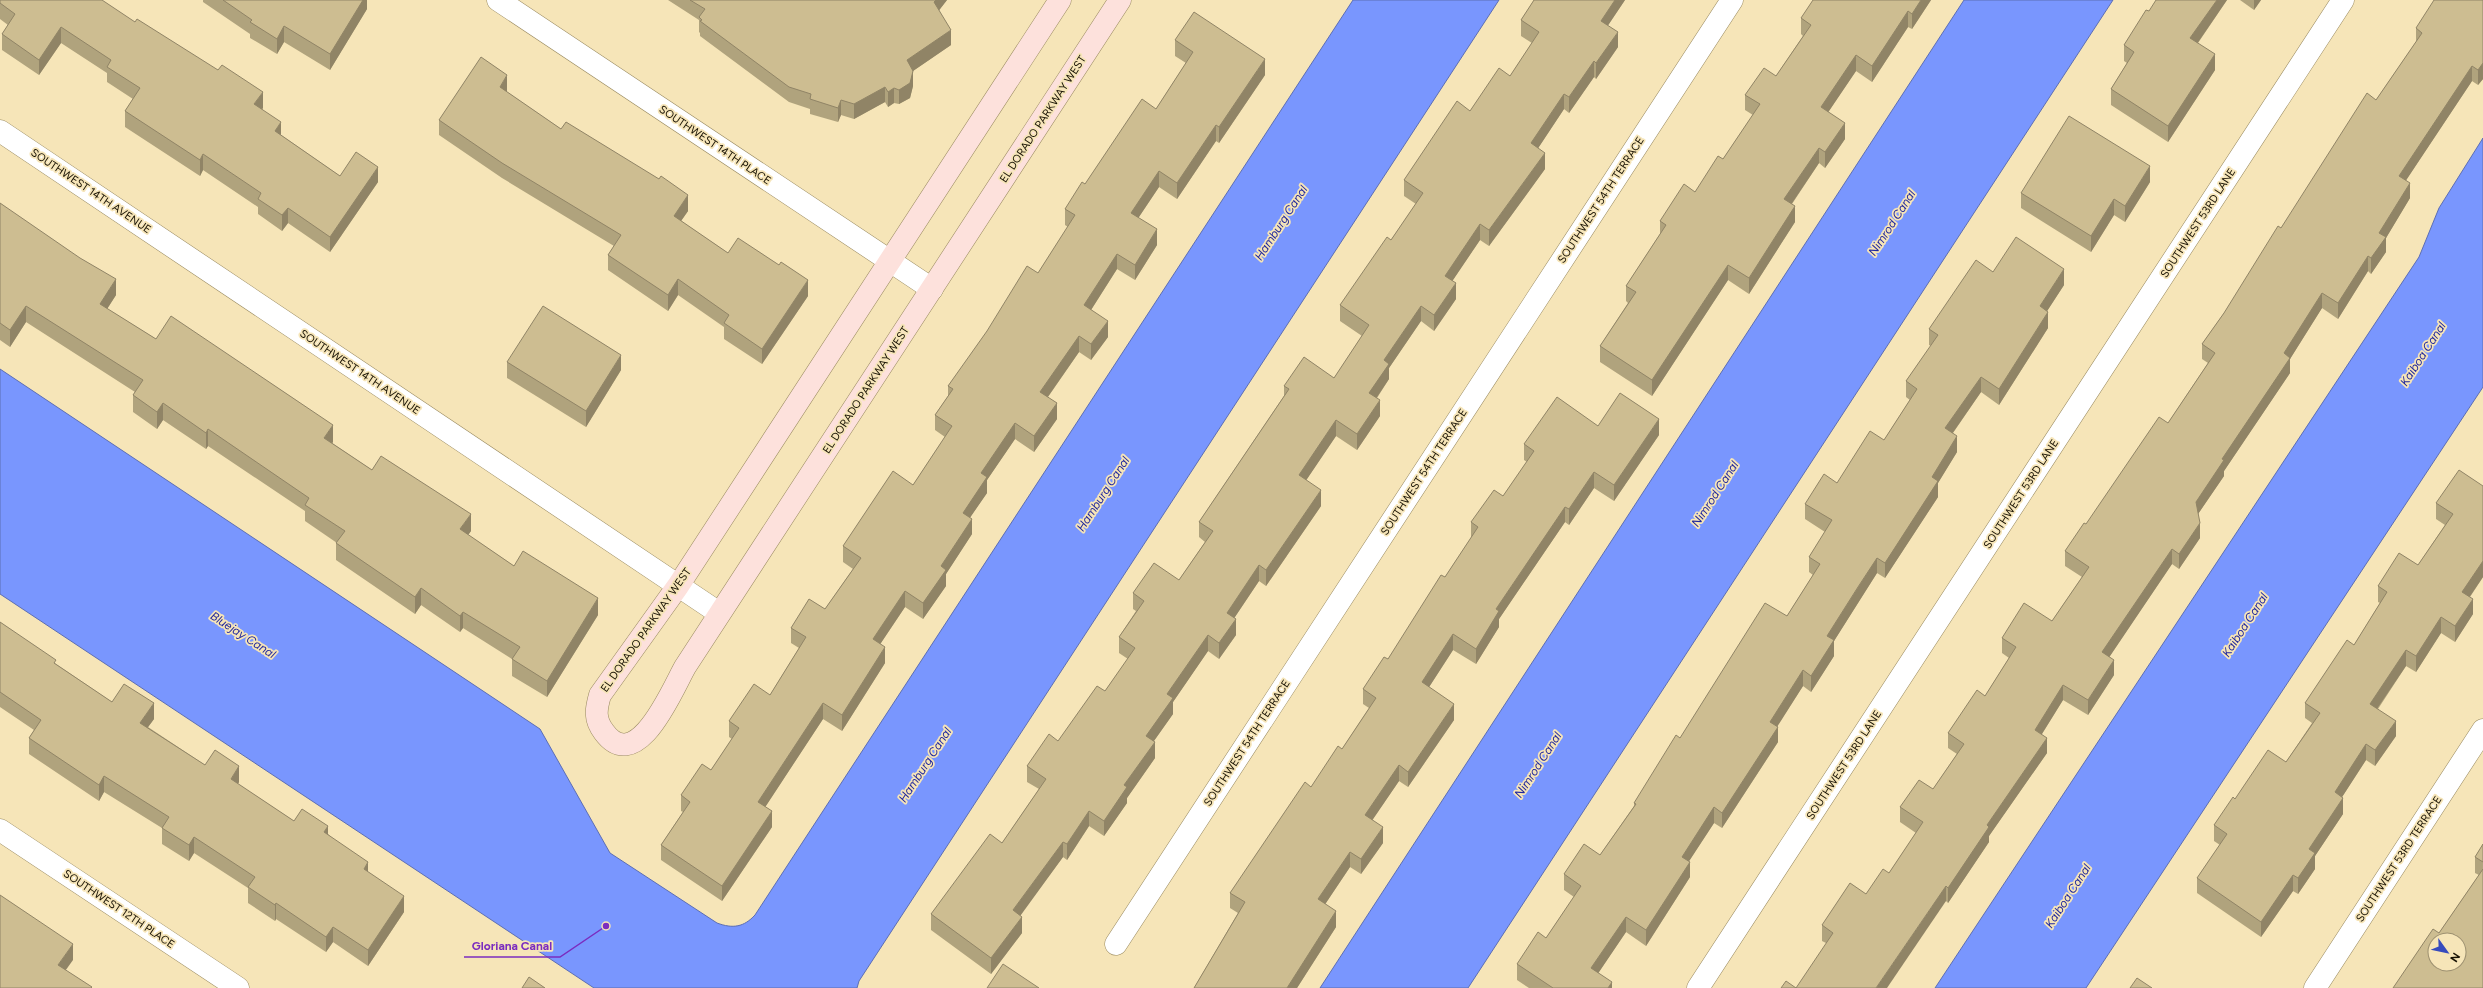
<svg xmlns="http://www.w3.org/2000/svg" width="2483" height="988" font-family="Figtree,sans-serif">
<rect width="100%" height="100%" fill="#f6e5b8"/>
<!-- water -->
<g fill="#7996fe" stroke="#5c6eb3">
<path d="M1353 0H1499L859 981 857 988H594L0 594V369L540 729 610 853 717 923C733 929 744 927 755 915Z"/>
<path d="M1964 0H2113L1468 988H1320Z"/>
<path d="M2483 138V387L2086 988H1935L2419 257 2439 208Z"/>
</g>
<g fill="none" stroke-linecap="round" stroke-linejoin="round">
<!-- street casing -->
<g stroke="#98895f" stroke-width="23">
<g id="street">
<path d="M498 0 932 289"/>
<path d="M0 131 719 613"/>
<path d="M0 830 238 988"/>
<path d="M1116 944 1732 0"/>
<path d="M1698 988 2343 0"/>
<path d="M2315 988 2483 730"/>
</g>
</g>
<!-- secondary casing -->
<g stroke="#98895f" stroke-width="23">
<path id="secondary" d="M1060 0 678 586 600 695C596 709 594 719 604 732 637 777 673 688 685 667L1120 0"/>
</g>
<!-- street -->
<use href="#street" stroke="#fff" stroke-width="22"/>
<!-- secondary -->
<use href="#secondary" stroke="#fde1dc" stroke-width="22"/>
</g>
<!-- wall -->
<g fill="#b0a37d">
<path d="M0 0 263 108 262 109 281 135 340 176 378 182 330 252 288 223 282 231 258 214V207L203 170 200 176 125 127V111L133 99 107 82V73L61 43 39 75 2 50V34L8 25 0 19Z"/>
<path d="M203 0H367V9L330 70 284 42 277 54 250 38V34L203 2Z"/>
<path d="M668 0H947L939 10 951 45 913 71V86L910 98 899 104 894 103 888 107 885 102 854 119 841 115 838 122 810 114V109L789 102 700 36V33L699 32V20Z"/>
<path d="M1534 0H1625L1608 25 1618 47 1596 79 1594 77 1569 113 1564 109 1538 148 1545 169 1489 246 1480 240 1452 281 1456 299 1434 331 1421 321 1389 368V379L1377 398 1380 416 1357 450 1336 436 1306 480 1321 506 1266 586 1259 581 1234 618 1236 635 1219 659 1208 651 1173 702V714L1154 741 1155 758 1127 798V803L1104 836 1089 826 1067 860 1063 857 1020 915 1022 933 991 974 931 930V914L1002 843 1039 789 1027 782V766L1058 741 1105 691 1128 659 1119 653V637L1136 611 1133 609V593L1179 580 1205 542 1199 537V522L1284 396V386L1334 378 1362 336 1340 321V305L1391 240 1416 204 1404 196V180L1470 111 1510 76 1532 43 1521 36V20Z"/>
<path d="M1931 0 1912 29 1908 27 1872 82 1856 71 1828 112 1845 139 1825 168 1819 163 1792 204 1795 222 1749 294 1728 280 1652 396 1600 362V346L1628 303 1626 301V286L1660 234V221L1695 192 1723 159 1753 115 1745 110V95L1776 76 1803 36 1801 34V18Z"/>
<path d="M2227 0 2198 43 2215 70 2168 142 2111 105V89L2127 63 2124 61V45L2149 11Z"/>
<path d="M2240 0H2261L2254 10Z"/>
<path d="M2483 0V79L2478 85 2472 81 2406 180 2410 198 2386 238V252L2371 274 2368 271 2338 319 2322 308 2290 359V373L2224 471V476L2198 514 2200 538 2179 569 2172 564 2109 657 2114 675 2088 715 2063 700 2042 734 2047 753 1989 836V842L1948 903 1946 901 1826 943 1822 941V925L1866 894 1889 873 1916 833 1900 822V807L1933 789 1957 754 1948 748V733L1985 696 2009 658 2002 653V638L2052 621 2082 577 2065 566V551L2168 423 2208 363 2202 359V344L2224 313 2281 228 2376 100 2416 42V28Z"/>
<path d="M1175 40 1265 75 1219 143 1216 141 1177 199 1159 187 1138 218 1157 245 1135 280 1117 269 1091 310 1108 337 1091 360 1079 352 1048 397 1057 419 1034 452 1015 439 987 480V493L970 517 972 534 946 574V586L923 619 905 607 880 644 885 663 842 731 823 719 765 807 772 827 722 901 661 860V845L683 812 681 811V795L711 770 732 739 729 737V721L770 695 799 648 791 643V628L825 609 853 569 843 562V546L913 485 945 437 935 430V415L948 396V386L1038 273 1068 227 1065 225V209L1085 184 1156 109 1186 63 1175 56Z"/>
<path d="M507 91V92L561 129 688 211 681 221 728 253 808 296 762 364 724 339V327L678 295 668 311 608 270V255L614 246 502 178 439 135V120Z"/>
<path d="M2150 182 2125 222 2114 215 2091 252 2021 208V193Z"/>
<path d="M0 203 116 295 107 309 156 339 333 442 332 443 372 470 471 531 468 535 514 566 598 615 547 697 512 676V659L463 628 460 632 421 605 415 614 336 560V543H337L305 521V511L208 446 206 449 163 420 157 429 133 412V395L135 392 26 322 10 347 0 340Z"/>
<path d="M1993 272 2064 285 2047 311 2048 328 1999 405 1981 392 1953 433 1957 452 1938 483V497L1885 578 1877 573 1858 603 1834 641V656L1811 692 1803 686 1777 726 1778 742 1722 828 1714 823 1689 861 1690 877 1646 946 1626 932 1598 973 1612 988H1529L1517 980V964L1546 938 1574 897 1564 890V874L1600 855 1634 806V803L1680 738 1787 616 1813 575 1809 572V557L1825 532 1805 519V504L1837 483 1884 440 1910 400 1906 397V381L1931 346 1929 345V329Z"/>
<path d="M507 362 621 370 586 427 507 378Z"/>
<path d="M1598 426 1659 435 1614 501 1594 488 1569 525 1565 522 1499 619V627L1476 664 1453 650 1429 687 1454 720 1408 787 1399 781 1372 820 1383 843 1361 874 1350 867 1325 904 1336 927 1297 988H1194L1238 913 1230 908V893L1311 787 1342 749 1369 708 1363 704V689L1388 659 1445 577 1471 538V522L1503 496 1527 462 1524 460V444Z"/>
<path d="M2483 486V577L2470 597 2473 614 2455 642 2441 633 2416 672 2406 666 2378 709 2396 736 2375 766 2366 760 2342 797 2343 814 2315 856V869L2298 894 2293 891 2261 937 2197 893V878L2220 845 2214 841V825L2235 799 2286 762 2312 723 2305 718V703L2354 645 2380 603 2378 602V586L2418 565 2445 525 2436 519V503Z"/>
<path d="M0 622 56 664 112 702 154 719 148 727 205 765 239 782 238 784 294 821 328 834 368 872 404 912 368 966 333 942 326 952 276 919 275 921 248 903V888L194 853 189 861 162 844V828L104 792 99 801 29 754V738L34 730 0 707Z"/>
<path d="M2483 844V988L2439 933 2479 875 2475 873V857Z"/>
</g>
<!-- shaded-wall -->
<g fill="#908466">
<path d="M363 0H367V9L330 70V54Z"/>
<path d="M936 0H947L934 17V2Z"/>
<path d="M1615 0H1625L1601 36V21Z"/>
<path d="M1921 0H1931L1912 29V14Z"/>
<path d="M2217 0H2227L2190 54V38Z"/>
<path d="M2254 0H2261L2254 10Z"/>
<path d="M1908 11V27L1872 82V66Z"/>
<path d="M284 26V42L277 54V39Z"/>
<path d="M61 27V43L39 75V60Z"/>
<path d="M951 30V45L913 71V86L910 98 899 104V90L907 60Z"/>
<path d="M1618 32V47L1596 79V63Z"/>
<path d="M2215 54V70L2168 142V126Z"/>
<path d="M1856 55V71L1821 123V107Z"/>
<path d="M1265 59V75L1219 143V127Z"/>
<path d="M1594 61V77L1569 113V97Z"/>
<path d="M2483 63V79L2478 85V70Z"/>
<path d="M2472 66V81L2399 191V176Z"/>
<path d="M507 75V91L500 102V87Z"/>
<path d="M885 87V102L854 119V104Z"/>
<path d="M894 88V103L888 107V92Z"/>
<path d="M263 92V108L254 120V104Z"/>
<path d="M1564 94V109L1531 159V143Z"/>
<path d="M841 100V115L838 122V108Z"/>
<path d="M281 122V138L275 131Z"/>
<path d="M1845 123V139L1825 168V152Z"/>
<path d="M1216 125V141L1177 199V183Z"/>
<path d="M1819 148V163L1784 215V199Z"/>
<path d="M1545 153V169L1489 246V230Z"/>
<path d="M203 154V170L200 176V160Z"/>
<path d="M2150 166V182L2125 222V206Z"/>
<path d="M378 167V182L330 252V237Z"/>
<path d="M1159 171V187L1131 229V213Z"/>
<path d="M2410 183V198L2386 238V252L2371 274V258L2379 233Z"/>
<path d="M688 195V211L674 231V216Z"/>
<path d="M2114 199V215L2091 252V236Z"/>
<path d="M1795 206V222L1749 294V278Z"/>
<path d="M288 208V223L282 231V215Z"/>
<path d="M1480 224V240L1445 292V276Z"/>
<path d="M1157 229V245L1135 280V265Z"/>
<path d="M1117 254V269L1084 321V305Z"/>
<path d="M2368 256V271L2338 319V303Z"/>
<path d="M1728 265V280L1652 396V380Z"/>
<path d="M2064 269V285L2040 322V306Z"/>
<path d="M116 279V295L100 320V304Z"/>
<path d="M678 279V295L668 311V295Z"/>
<path d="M808 280V296L762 364V349Z"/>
<path d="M1456 283V299L1434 331V315Z"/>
<path d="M2322 293V308L2290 359V373L2224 471V476L2196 517V502L2284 353Z"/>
<path d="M26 306V322L10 347V330Z"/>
<path d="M1421 306V321L1389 368V379L1369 409V393L1384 360Z"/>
<path d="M2048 312V328L1999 405V389Z"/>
<path d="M1108 321V337L1091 360V344Z"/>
<path d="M1079 336V352L1040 408V392Z"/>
<path d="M621 355V370L586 427V411Z"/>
<path d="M1981 377V392L1945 444V428Z"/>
<path d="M1380 400V416L1357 450V434Z"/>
<path d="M163 403V420L157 429V412Z"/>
<path d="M1057 403V419L1034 452V436Z"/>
<path d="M1659 419V435L1614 501V485Z"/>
<path d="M1336 420V436L1299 491V475Z"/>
<path d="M1015 423V439L987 480V493L963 528V513L981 473Z"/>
<path d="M333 425V442L324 455V438Z"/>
<path d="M208 429V446L206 449V433Z"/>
<path d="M1957 436V452L1938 483V497L1885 578V563L1932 477Z"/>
<path d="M1594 472V488L1569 525V509Z"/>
<path d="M1321 490V506L1266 586V570Z"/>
<path d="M1565 507V522L1499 619V627L1476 664V649L1496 609Z"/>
<path d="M471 514V531L460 546V529Z"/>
<path d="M972 519V534L946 574V586L923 619V603L941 566Z"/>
<path d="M2200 523V538L2179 569V554Z"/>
<path d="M2172 549V564L2102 668V652Z"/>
<path d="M1877 558V573L1834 641V656L1811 692V676L1827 636Z"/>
<path d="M2483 561V577L2462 608V592Z"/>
<path d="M1259 565V581L1227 629V613Z"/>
<path d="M421 588V605L415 614V597Z"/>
<path d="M905 591V607L873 655V639Z"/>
<path d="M598 598V615L547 697V681Z"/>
<path d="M2473 599V614L2455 642V626Z"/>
<path d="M463 612V628L460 632V616Z"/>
<path d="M2441 617V633L2416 672V656Z"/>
<path d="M1236 619V635L1219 659V643Z"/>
<path d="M1453 634V650L1422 698V682Z"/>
<path d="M1208 635V651L1173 702V714L1146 752V736L1167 694Z"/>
<path d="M885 647V663L842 731V715Z"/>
<path d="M2406 650V666L2370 719V704Z"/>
<path d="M2114 660V675L2088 715V700Z"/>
<path d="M1803 670V686L1770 738V722Z"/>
<path d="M2063 685V700L2035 745V730Z"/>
<path d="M154 703V719L140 738V723Z"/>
<path d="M823 703V719L758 818V802Z"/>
<path d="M1454 704V720L1408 787V772Z"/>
<path d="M2396 721V736L2375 766V750Z"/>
<path d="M1778 727V742L1722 828V813Z"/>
<path d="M2047 738V753L1989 836V842L1948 903V888L1987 825Z"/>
<path d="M1155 742V758L1127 798V803L1104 836V821L1124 785Z"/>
<path d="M2366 744V760L2335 808V792Z"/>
<path d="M1399 765V781L1365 831V815Z"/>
<path d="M239 766V782L231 795V779Z"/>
<path d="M104 776V792L99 801V785Z"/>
<path d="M2343 798V814L2315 856V869L2298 894V878L2309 849Z"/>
<path d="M1714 807V823L1682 872V857Z"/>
<path d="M772 811V827L722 901V886Z"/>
<path d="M1089 811V826L1067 860V844Z"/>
<path d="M328 826V842L324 832Z"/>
<path d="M1383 827V843L1361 874V859Z"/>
<path d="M194 837V853L189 861V845Z"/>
<path d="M1063 842V857L1013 926V910Z"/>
<path d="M1350 852V867L1318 915V899Z"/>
<path d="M368 862V878L364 869Z"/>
<path d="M1690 862V877L1646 946V930Z"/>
<path d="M2293 875V891L2261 937V922Z"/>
<path d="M1946 886V901L1887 988H1876Z"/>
<path d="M404 896V912L368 966V950Z"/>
<path d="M276 903V919L275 921V905Z"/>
<path d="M1336 911V927L1297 988H1287Z"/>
<path d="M1022 917V933L991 974V958Z"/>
<path d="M1626 917V932L1591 984V968Z"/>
<path d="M333 927V942L326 952V937Z"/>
<path d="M73 944V960L58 981V965Z"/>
<path d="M1612 982V988H1608Z"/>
</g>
<!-- building -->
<g fill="#cdbd91" stroke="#908466" fill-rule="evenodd">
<path d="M0 0H102L135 22 137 19 218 70 222 65 263 92 254 104 281 122 275 131 340 176 356 152 378 167 330 237 288 208 282 215 258 199 261 193 203 154 200 160 125 111 140 88 107 67 111 60 61 27 39 60 2 34 15 14 0 3Z"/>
<path d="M223 0H363L330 54 284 26 277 39 250 22 252 20Z"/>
<path d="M690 0H936L934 2 951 30 907 60 913 71 910 83 899 90 894 88 888 92 885 87 854 104 841 100 838 108 810 99 811 94 789 87 700 21 702 20 699 17 705 9Z"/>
<path d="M1534 0H1615L1601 21 1618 32 1596 63 1594 61 1569 97 1564 94 1531 143 1545 153 1489 230 1480 224 1445 276 1456 283 1434 315 1421 306 1384 360 1389 364 1369 393 1380 400 1357 434 1336 420 1299 475 1321 490 1266 570 1259 565 1227 613 1236 619 1219 643 1208 635 1167 694 1173 698 1146 736 1155 742 1124 785 1127 787 1104 821 1089 811 1067 844 1063 842 1013 910 1022 917 991 958 931 914 990 834 1002 843 1046 779 1027 766 1049 734 1058 741 1097 686 1105 691 1135 648 1119 637 1144 601 1133 593 1154 563 1179 580 1213 531 1199 522 1289 389 1284 386 1304 357 1334 378 1369 325 1340 305 1387 237 1391 240 1423 193 1404 180 1457 101 1470 111 1499 68 1510 76 1539 32 1521 20Z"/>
<path d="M1813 0H1921L1912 14 1908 11 1872 66 1856 55 1821 107 1845 123 1825 152 1819 148 1784 199 1795 206 1749 278 1728 265 1652 380 1600 346 1636 292 1626 286 1666 225 1660 221 1684 184 1695 192 1718 156 1723 159 1760 104 1745 95 1764 68 1776 76 1811 25 1801 18Z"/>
<path d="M2156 0H2217L2190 38 2215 54 2168 126 2111 89 2134 52 2124 45 2146 10 2149 11Z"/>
<path d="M2434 0H2483V63L2478 70 2472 66 2399 176 2410 183 2379 233 2386 237 2371 258 2368 256 2338 303 2322 293 2284 353 2290 358 2222 459 2224 460 2196 502 2200 523 2179 554 2172 549 2102 652 2114 660 2088 700 2063 685 2035 730 2047 738 1987 825 1989 827 1948 888 1946 886 1876 988H1781L1786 981 1796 988 1833 933 1822 925 1850 883 1866 894 1883 869 1889 873 1923 822 1900 807 1919 780 1933 789 1964 744 1948 733 1977 690 1985 696 2016 647 2002 638 2024 603 2052 621 2089 567 2065 551 2084 523 2086 524 2159 417 2168 423 2215 353 2202 344 2224 313 2278 226 2281 228 2367 93 2376 100 2422 33 2416 28Z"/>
<path d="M1194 12 1265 59 1219 127 1216 125 1177 183 1159 171 1131 213 1157 229 1135 265 1117 254 1084 305 1108 321 1091 344 1079 336 1040 392 1057 403 1034 436 1015 423 981 473 987 477 963 513 972 519 941 566 946 570 923 603 905 591 873 639 885 647 842 715 823 703 758 802 772 811 722 886 661 845 690 802 681 795 702 764 711 770 739 728 729 721 754 684 770 695 806 637 791 628 809 599 825 609 861 558 843 546 893 471 913 485 952 426 935 415 953 389 948 386 987 331 1027 266 1038 273 1075 215 1065 209 1082 182 1085 184 1142 99 1156 109 1193 52 1175 40Z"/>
<path d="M481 57 507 75 500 87 561 129 566 122 659 179 661 176 688 195 674 216 728 253 738 238 779 265 781 262 808 280 762 349 724 323 729 315 678 279 668 295 608 255 621 235 502 163 439 120Z"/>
<path d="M2069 116 2150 166 2125 206 2114 199 2091 236 2021 193Z"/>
<path d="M0 203 80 258 116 279 100 304 156 339 171 316 333 425 324 438 372 470 381 456 471 514 460 529 514 566 523 551 598 598 547 681 512 659 520 647 463 612 460 616 421 588 415 597 336 543 345 531 305 505 309 498 208 429 206 433 163 403 157 412 133 395 143 380 26 306 10 330 0 323Z"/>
<path d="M2016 237 2064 269 2040 306 2048 312 1999 389 1981 377 1945 428 1957 436 1932 477 1938 481 1885 563 1877 558 1858 587 1827 636 1834 640 1811 676 1803 670 1770 722 1778 727 1722 813 1714 807 1682 857 1690 862 1646 930 1626 917 1591 968 1612 982 1608 988H1553L1517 964 1538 932 1546 938 1581 886 1564 874 1584 844 1600 855 1636 804 1634 803 1676 735 1680 738 1765 603 1787 616 1820 564 1809 557 1832 520 1805 504 1824 474 1837 483 1870 431 1884 440 1917 389 1906 381 1938 335 1929 329 1976 260 1993 272Z"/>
<path d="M543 306 621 355 586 411 507 362Z"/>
<path d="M1620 393 1659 419 1614 485 1594 472 1569 509 1565 507 1496 609 1499 611 1476 649 1453 634 1422 682 1454 704 1408 772 1399 765 1365 815 1383 827 1361 859 1350 852 1318 899 1336 911 1287 988H1194L1245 902 1230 893 1305 782 1311 787 1338 746 1342 749 1376 698 1363 689 1384 657 1388 659 1441 575 1445 577 1478 527 1471 522 1494 490 1503 496 1534 451 1524 444 1557 397 1598 426Z"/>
<path d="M2459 470 2483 486V561L2462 592 2473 599 2455 626 2441 617 2416 656 2406 650 2370 704 2396 721 2375 750 2366 744 2335 792 2343 798 2309 849 2315 853 2298 878 2293 875 2261 922 2197 878 2227 834 2214 825 2233 797 2235 799 2268 750 2286 762 2320 713 2305 703 2347 640 2354 645 2387 592 2378 586 2399 553 2418 565 2453 514 2436 503Z"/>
<path d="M0 622 56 660 54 663 112 702 124 684 154 703 140 723 205 765 215 750 239 766 231 779 294 821 302 809 328 826 324 832 368 862 364 869 404 896 368 950 333 927 326 937 276 903 275 905 248 887 255 877 194 837 189 845 162 828 169 817 104 776 99 785 29 738 41 720 0 692Z"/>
<path d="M2483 844V862L2475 857Z"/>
<path d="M2483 869V988H2393L2433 929 2439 933ZM2435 940H2459V964H2435Z"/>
<path d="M0 895 73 944 58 965 92 987 91 988H0Z"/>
<path d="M1003 964 1039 988H987Z"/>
<path d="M529 977 545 988H522Z"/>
<path d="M2137 978 2152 988H2130Z"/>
</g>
<g text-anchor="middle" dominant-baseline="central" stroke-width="3.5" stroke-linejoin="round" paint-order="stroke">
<!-- street labels -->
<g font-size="11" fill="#171103" stroke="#f6e5b8">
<text transform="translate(1043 119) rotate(-57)">EL DORADO PARKWAY WEST</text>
<text transform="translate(715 145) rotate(34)">SOUTHWEST 14TH PLACE</text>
<text transform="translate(91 191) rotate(34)">SOUTHWEST 14TH AVENUE</text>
<text transform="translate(1601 200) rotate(-57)">SOUTHWEST 54TH TERRACE</text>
<text transform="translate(2198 223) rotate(-57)">SOUTHWEST 53RD LANE</text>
<text transform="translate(360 372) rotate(34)">SOUTHWEST 14TH AVENUE</text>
<text transform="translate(866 390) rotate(-57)">EL DORADO PARKWAY WEST</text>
<text transform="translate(1424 472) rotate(-57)">SOUTHWEST 54TH TERRACE</text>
<text transform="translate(2021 494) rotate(-57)">SOUTHWEST 53RD LANE</text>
<text transform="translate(646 630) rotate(-55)">EL DORADO PARKWAY WEST</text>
<text transform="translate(1247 743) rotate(-57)">SOUTHWEST 54TH TERRACE</text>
<text transform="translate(1844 765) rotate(-57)">SOUTHWEST 53RD LANE</text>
<text transform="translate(2399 859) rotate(-57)">SOUTHWEST 53RD TERRACE</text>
<text transform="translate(119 909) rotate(34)">SOUTHWEST 12TH PLACE</text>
</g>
<!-- water labels -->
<g font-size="12" font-style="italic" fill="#20279d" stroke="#f6e5b8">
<text transform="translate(1281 223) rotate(-57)">Hamburg Canal</text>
<text transform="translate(1892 223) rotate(-57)">Nimrod Canal</text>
<text transform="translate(2423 354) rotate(-57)">Kaiboa Canal</text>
<text transform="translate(1103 494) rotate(-57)">Hamburg Canal</text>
<text transform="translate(1715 494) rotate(-57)">Nimrod Canal</text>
<text transform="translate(2245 625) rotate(-57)">Kaiboa Canal</text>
<text transform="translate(243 635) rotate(33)">Bluejay Canal</text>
<text transform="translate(925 765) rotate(-57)">Hamburg Canal</text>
<text transform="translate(1538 765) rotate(-57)">Nimrod Canal</text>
<text transform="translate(2068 896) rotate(-57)">Kaiboa Canal</text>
</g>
</g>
<!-- callouts -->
<path fill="none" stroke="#7b2cbf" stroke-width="1.5" d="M606 926L560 957H464"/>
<circle fill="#7b2cbf" stroke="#f6e5b8" stroke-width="1.5" cx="606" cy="926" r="4"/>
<g font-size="12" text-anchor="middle" font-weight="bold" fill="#7b2cbf" stroke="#f6e5b8" stroke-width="3.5" stroke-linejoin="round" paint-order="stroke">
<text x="512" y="950">Gloriana Canal</text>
</g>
<!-- north arrow -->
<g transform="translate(2447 952) rotate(123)"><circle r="19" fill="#f6e5b8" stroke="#9d9070"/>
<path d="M0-3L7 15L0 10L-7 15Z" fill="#374bbd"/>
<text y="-6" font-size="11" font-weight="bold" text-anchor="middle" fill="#171103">N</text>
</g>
</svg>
